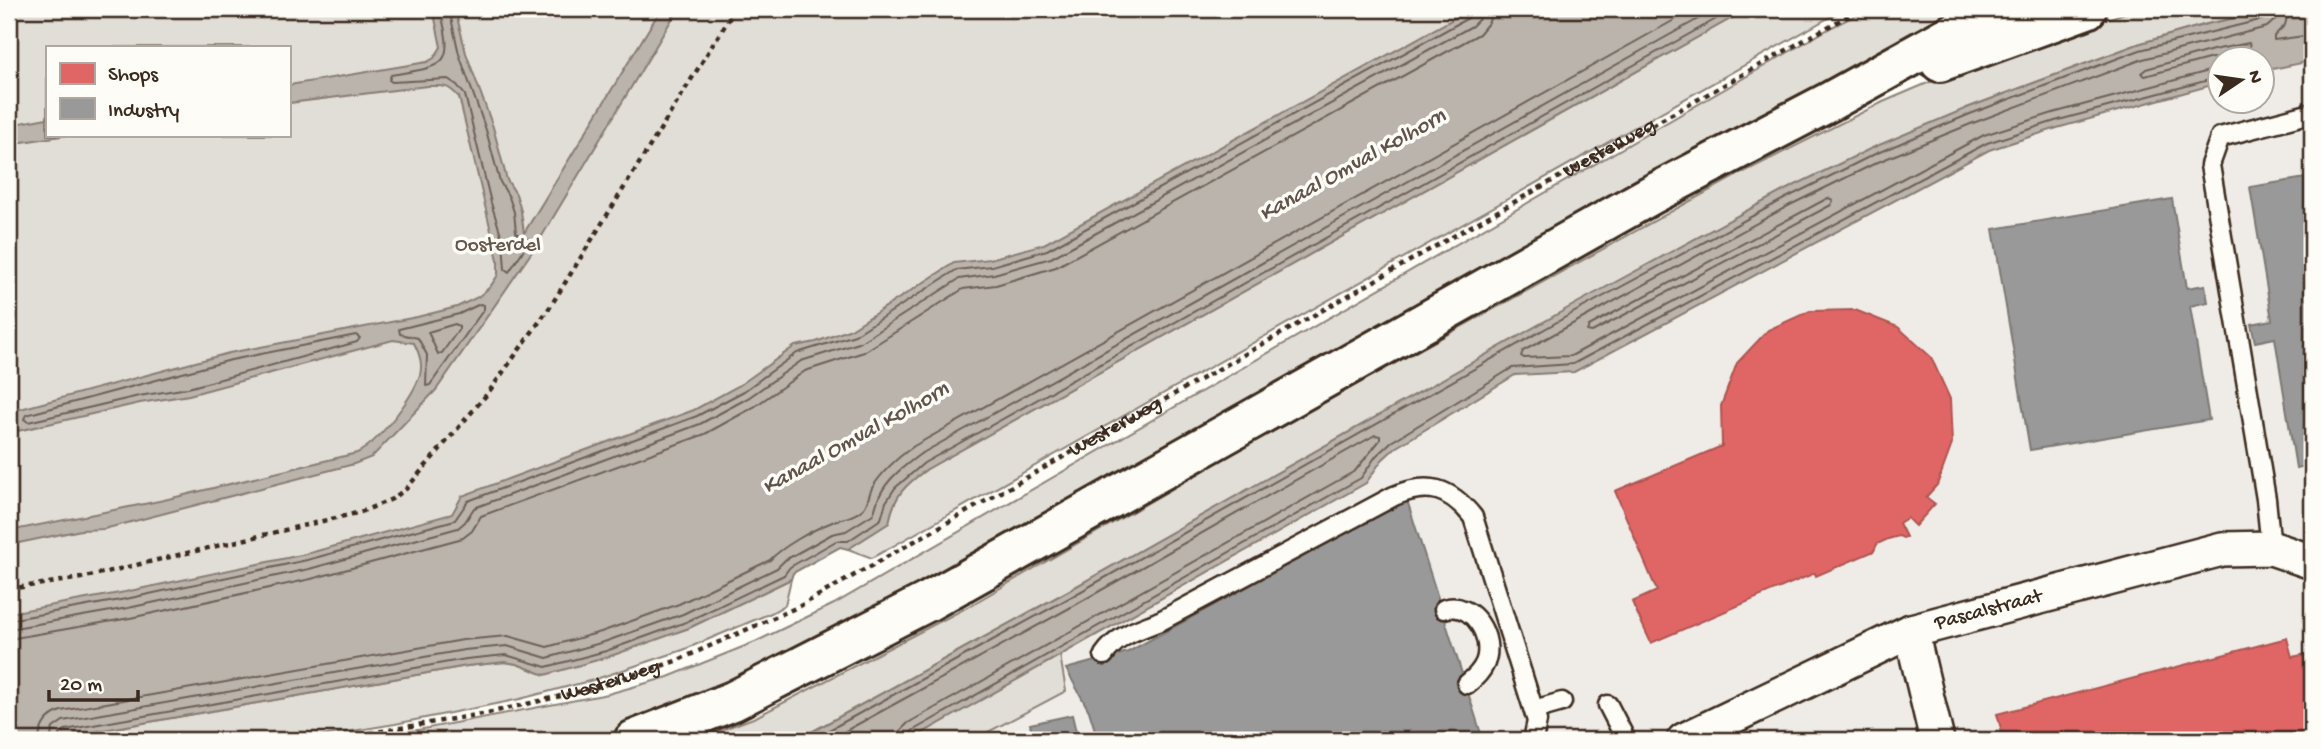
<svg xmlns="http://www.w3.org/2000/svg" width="2321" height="749" font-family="'Gochi Hand',sans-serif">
<rect width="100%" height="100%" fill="#fdfcf7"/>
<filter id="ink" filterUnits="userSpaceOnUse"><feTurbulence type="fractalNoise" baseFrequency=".0143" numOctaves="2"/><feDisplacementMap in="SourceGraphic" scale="14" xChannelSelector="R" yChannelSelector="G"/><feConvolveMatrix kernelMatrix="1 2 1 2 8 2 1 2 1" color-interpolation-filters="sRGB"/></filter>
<g filter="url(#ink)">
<!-- built -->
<path fill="#efece7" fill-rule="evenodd" d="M2206 9H2312V740H732L1909 109ZM2220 60H2262V102H2220Z"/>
<!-- green -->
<g fill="#e1ded7" stroke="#8e847a" stroke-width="2" fill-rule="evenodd">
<path d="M9 9H1496L918 311 657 439 338 563 9 626ZM47 47H289V135H47Z"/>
<path d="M1748 9H1844L872 558 848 549 889 523C894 495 905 485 927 469Z"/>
<path d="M1868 9H1962L984 551 726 686 618 731 588 740H365L608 694 668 677 755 642 834 604 1832 27Z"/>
<path d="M2137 9H2277L2207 24 2138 44 1967 108 1068 591 797 740H694L756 717 962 610 1281 426 1734 177 1883 102 1977 62Z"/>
<path d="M791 579 785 605 771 613 683 650 593 680 520 699 395 724 298 740H47L467 666 505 662 517 664 545 675 689 628Z"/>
<path d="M1060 655 1066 691 973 740H910Z"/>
</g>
<!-- water -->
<g fill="#bbb4ad" stroke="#887d74" stroke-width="2">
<path d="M433 9H455L466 53 493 127 507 180 516 194 521 211 524 233 661 9H678L536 246 436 390 372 457 354 464 104 529 81 530 9 545V531L164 500 357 453C378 443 413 397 420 375 423 363 419 353 414 343L393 340 189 395 140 403 9 433V412L229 353 417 317 457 307 478 297 490 287 498 275V260L459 97C447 84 444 86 427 86L289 103V85L427 62 434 58 441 47Z"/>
<path d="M1471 9H1748L927 469C905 485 894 495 889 523L848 549 840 547 793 573 791 579 689 628 608 657 545 675 517 664 505 662 467 666 47 740H9V613L125 592 306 554 452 514 462 496 694 410 740 385 795 346 816 342 851 329 954 263 990 259 1044 244Z"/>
<path d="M2277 9H2312V61L2262 71V60H2220L2219 83 2057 128 1989 150 1574 372 1515 375 1395 448 1382 460 1366 483 910 740H797L1068 591 1577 303 1783 191 1872 148 1967 108 2138 44 2207 24Z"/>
<path d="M47 118V135H68L9 144V125Z"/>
</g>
<!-- shops -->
<g fill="#e06666" stroke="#ae5450" stroke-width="2">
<path d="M1855 310 1898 327 1931 357 1950 399 1952 444 1937 485 1926 497 1935 504 1915 526 1907 518 1899 523 1906 537 1903 538 1899 536 1888 539 1877 544 1874 551 1816 576 1815 573 1651 643 1632 602 1657 591 1615 491 1722 446 1721 406 1737 363 1768 330 1810 311Z"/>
<path d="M2287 638 2292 657 2312 653V740H2004L1997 714Z"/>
</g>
<!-- industry -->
<g fill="#999" stroke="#7d7874" stroke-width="2">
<path d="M2312 177V465L2296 468 2275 338 2255 342 2251 324 2272 320 2250 187Z"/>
<path d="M2172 199 2187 288 2205 285 2208 302 2190 306 2209 420 2030 450 1993 229Z"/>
<path d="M1407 500 1483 740H1098L1089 711 1066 669 1128 652Z"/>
<path d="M1072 715 1078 740H1034L1030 724Z"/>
</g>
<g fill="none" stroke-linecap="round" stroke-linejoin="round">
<!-- shore -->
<g stroke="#6e6157" stroke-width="2">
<path d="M440 9C455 67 446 66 391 75L389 80 392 82 448 79 457 85 465 95 491 203 503 241 505 269 509 272 530 240 520 236 516 232 514 212 509 197 500 182 486 130 459 54 449 9"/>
<path d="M2289 9 2285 25 2274 36V40L2312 35"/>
<path d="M2228 60 2212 58 2145 76 2141 73 2146 69 2213 50 2249 43 2250 48 2239 60"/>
<path d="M2220 68 2053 113 1984 135 1571 356 1524 358 1521 356 1523 351 1790 205 1878 162 1973 123 2143 59 2267 27 2276 19 2279 9"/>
<path d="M1828 198 1833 200 1831 205 1592 332 1587 331 1589 326Z"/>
<path d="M480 304 484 305V309L430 385 426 386 427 355 418 338 400 334 399 329 459 314Z"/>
<path d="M455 324 459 326V329L442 353 438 354 428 332Z"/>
<path d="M356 335 360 338 357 342 188 388 139 396 28 422 24 419 26 415 231 360Z"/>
<path d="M9 620 126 599 307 560 455 520 468 501 697 416 744 391 797 353 855 335 956 270 992 266 1047 250 1468 18 1472 9"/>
<path d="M9 629 128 608 309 569 458 528 465 522 474 508 700 424 748 398 801 361 859 343 959 279 994 274 1051 258 1472 26 1479 19 1481 9"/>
<path d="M9 639 130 618 311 579 463 538 472 531 481 516 705 434 754 407 805 371 864 352 963 289 996 285 1056 267 1479 34 1489 22 1492 9"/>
<path d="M39 740C40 725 47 716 61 711L463 640 508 636 547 647 601 632 679 604 770 560C782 547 812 530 830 523 841 518 854 518 864 508 868 503 869 494 872 488 883 470 897 458 914 446L1694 9"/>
<path d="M50 740 53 728 63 721 464 650 507 646 547 658 604 642 683 614 777 568 785 560 832 534 846 531 873 514C876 509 876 503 879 497 887 479 903 467 919 455L1716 9"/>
<path d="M58 740 60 734 65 730 466 659 506 655 546 667 606 651 686 622 784 575 790 567 836 541H848L881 519 886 502 895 488 924 463 1734 9"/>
<path d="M811 740 1071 597 1580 309 1786 198 1875 154 1970 114 2140 50 2264 19 2269 15 2270 9"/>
<path d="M829 740 1075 605 1375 435 1380 436V440L1355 471 908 723 901 730 899 740"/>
<path d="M908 740 912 731 1361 478 1376 456 1391 442 1512 368 1573 364 1987 143 2055 121 2220 77"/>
</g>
<!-- service casing -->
<g stroke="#3b2a1e" stroke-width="23">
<g id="service">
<path d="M2271 548 2266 499 2210 165 2220 137 2312 113"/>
<path d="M1444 609C1473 600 1495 638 1485 663 1481 672 1475 678 1467 684"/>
<path d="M1104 655C1118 634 1139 630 1162 620L1394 496C1428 481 1450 488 1473 517L1537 721 1533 740"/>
<path d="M1608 705 1626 740"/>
<path d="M1534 710 1562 702"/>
</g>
</g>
<!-- minor casing -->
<g stroke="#3b2a1e" stroke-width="38">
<g id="minor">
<path d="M1911 631 1937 740"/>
<path id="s2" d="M1684 740 1911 631 2222 549 2271 548 2312 562"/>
</g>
</g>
<!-- primary casing -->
<g stroke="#3b2a1e" stroke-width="44">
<g id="primary">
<path d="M1940 62 2087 9"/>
<path d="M634 740 733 701 929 601 1651 195 1829 102 1997 9"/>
</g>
</g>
<!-- path -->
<g stroke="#3b2a1e" stroke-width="4.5" stroke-dasharray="5 5" stroke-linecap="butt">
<path d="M9 589 81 578 361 512 392 499 406 489 488 393 550 307 735 9"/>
<path id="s1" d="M330 740 488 713 591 689 676 661 800 606 1466 229 1860 9"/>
</g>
<!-- service -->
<use href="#service" stroke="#fdfcf7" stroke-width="18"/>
<!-- minor -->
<use href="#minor" stroke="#fdfcf7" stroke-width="33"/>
<!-- primary -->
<use href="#primary" stroke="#fdfcf7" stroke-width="38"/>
</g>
</g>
<g text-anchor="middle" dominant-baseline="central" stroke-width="7" stroke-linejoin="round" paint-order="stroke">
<!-- street labels -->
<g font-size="21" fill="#3b2a1e" stroke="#fdfcf7">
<text stroke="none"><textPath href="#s1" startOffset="1421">Westerweg</textPath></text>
<text stroke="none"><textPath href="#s1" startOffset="854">Westerweg</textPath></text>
<text stroke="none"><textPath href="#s2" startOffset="332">Pascalstraat</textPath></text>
<text stroke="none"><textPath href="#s1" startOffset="287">Westerweg</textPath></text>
</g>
<!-- park labels -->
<g font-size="21" fill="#64574c" stroke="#fdfcf7">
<text x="498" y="246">Oosterdel</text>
</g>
<!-- water labels -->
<g font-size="23" font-style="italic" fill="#615349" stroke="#fdfcf7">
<text transform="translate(1353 166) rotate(-29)">Kanaal Omval Kolhorn</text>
<text transform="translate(856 439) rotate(-29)">Kanaal Omval Kolhorn</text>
</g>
</g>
<!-- margin -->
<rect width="2321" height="749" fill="none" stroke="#fdfcf7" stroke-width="35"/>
<rect x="18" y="18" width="2286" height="714" fill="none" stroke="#3b2a1e" stroke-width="2.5" filter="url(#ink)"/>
<!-- legend -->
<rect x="46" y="46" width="245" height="91" fill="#fdfcf7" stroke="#afa8a0" stroke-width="2"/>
<rect x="60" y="63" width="35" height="21" fill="#e06666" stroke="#afa8a0" stroke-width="2"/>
<text x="108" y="80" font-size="21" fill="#3b2a1e">Shops</text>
<rect x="60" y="98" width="35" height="21" fill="#999999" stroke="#afa8a0" stroke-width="2"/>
<text x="108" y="116" font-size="21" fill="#3b2a1e">Industry</text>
<!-- north arrow -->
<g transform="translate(2241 80) rotate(77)"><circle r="33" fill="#fdfcf7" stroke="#afa8a0" stroke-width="2"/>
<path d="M0-5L12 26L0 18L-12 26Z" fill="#3b2a1e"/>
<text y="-10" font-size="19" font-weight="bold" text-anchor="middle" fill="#3b2a1e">N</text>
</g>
<!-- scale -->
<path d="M49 690v10h89v-10" fill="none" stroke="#3b2a1e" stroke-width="3.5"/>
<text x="60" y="690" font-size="21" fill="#3b2a1e" stroke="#fdfcf7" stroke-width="5" paint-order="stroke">20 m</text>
</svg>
